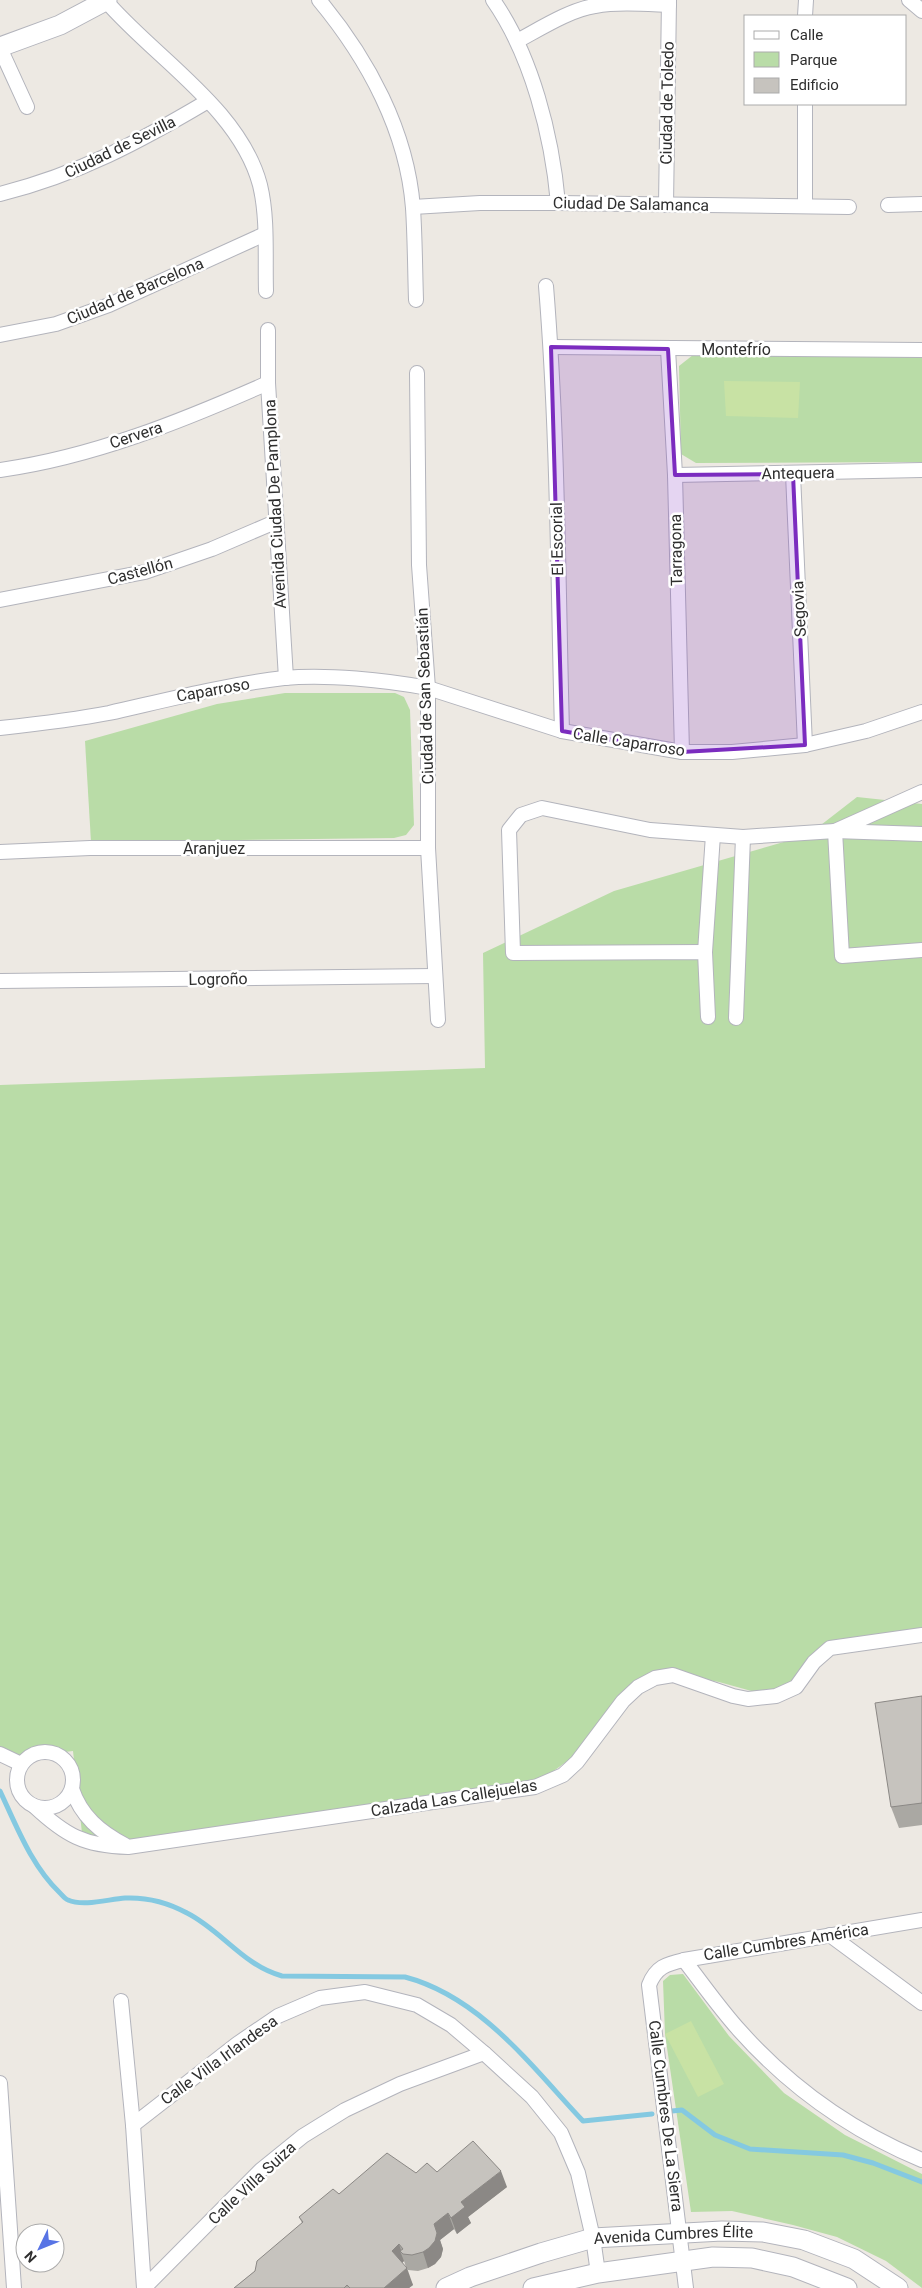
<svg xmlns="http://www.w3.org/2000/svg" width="922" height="2288" font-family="Roboto,sans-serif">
<rect width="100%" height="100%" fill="#ede9e3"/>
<!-- green -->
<g fill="#b9dca7">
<path d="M693 355 922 357V462L696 463 681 454 679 366Z"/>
<path d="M285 693H395L404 697 410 710 414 825 406 835 394 838 91 842 85 741 217 704Z"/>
<path d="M857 797 922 804V1633L824 1649 797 1685 769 1696 719 1682 673 1673 650 1677 577 1754 537 1783 125 1846 82 1833 73 1751 0 1760V1085L485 1068 483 953 614 891 808 835Z"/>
<path d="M683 1974 729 2036 784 2093 845 2135 922 2174V2288L886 2261 837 2237 793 2225 732 2211 691 2212 665 2034 663 1981 670 1975Z"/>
</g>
<!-- pitch -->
<g fill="#c8e2a4">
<path d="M724 381 800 382 798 418 726 416Z"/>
<path d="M691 2021 724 2084 698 2097 665 2034Z"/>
</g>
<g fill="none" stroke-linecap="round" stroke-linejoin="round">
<!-- stream -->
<g stroke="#84c9e1" stroke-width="5">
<path d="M0 1791C17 1827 31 1865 60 1893 62 1895 65 1899 68 1900 84 1907 109 1899 125 1898 148 1897 167 1902 187 1913 221 1930 244 1966 282 1976L405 1977C481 1997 532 2067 583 2121L652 2114"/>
<path d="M672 2111 682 2110 715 2135 750 2149 843 2155 873 2163 922 2182"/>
</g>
<!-- street casing -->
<g stroke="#b3b4bc" stroke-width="16">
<g id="street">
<path d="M319 0C368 59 407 131 413 208 415 239 415 269 416 300"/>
<path d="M493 0C532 56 552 136 558 203"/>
<path d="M909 0 922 11"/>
<path d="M106 1C155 58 240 109 260 185 268 218 265 256 266 291"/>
<path d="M805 16 806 0"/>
<path d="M517 41C538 30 571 9 595 6 619 2 644 4 669 5"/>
<path d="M0 48 27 107"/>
<path d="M0 194C79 174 139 142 208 101"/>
<path d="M666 205 669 0"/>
<path d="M888 205 922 204"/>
<path d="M805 206V104"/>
<path d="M413 207 480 203H558L849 207"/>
<path d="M546 286C558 434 558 583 562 731"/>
<path d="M268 330V383L286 678"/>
<path d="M0 335 56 324 109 305 265 234"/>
<path d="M551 347 922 350"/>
<path d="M668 349 675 475 682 752"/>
<path d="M417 373 419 565 428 688V848L438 1020"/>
<path d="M0 470C93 457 182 421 268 383"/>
<path d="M793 474 805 745"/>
<path d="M675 475 922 470"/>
<path d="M0 600 145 572 212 549 275 522"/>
<path d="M0 728C37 724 73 720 109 713 167 700 224 685 284 678 327 674 385 680 428 688L562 731 682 752H732L805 745 866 731 922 712"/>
<path d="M922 792 835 831 842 956 922 950"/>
<path d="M0 852 90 848H428"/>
<path d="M705 952 713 835"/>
<path d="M0 981 435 976"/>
<path d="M708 1017 705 952 513 953 509 830 521 815 542 808 650 830 743 837 835 831 922 834"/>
<path d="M736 1018 743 837"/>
<circle cx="45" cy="1780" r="28"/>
<path d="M0 1754 21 1764"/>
<path d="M72 1789C81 1816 100 1832 125 1845"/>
<path d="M34 1806C65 1835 84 1846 128 1847L535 1787 563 1775 577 1762 623 1701 638 1687 655 1678 673 1675 733 1696 748 1699 776 1696 796 1687 814 1662 830 1648 922 1635"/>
<path d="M830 1935 922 2003"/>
<path d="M684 1960C702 1983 720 2009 740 2031 791 2088 852 2131 922 2160"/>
<path d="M121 2001 133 2125 144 2288"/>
<path d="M0 2083 14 2288"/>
<path d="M133 2125 237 2044 278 2016 320 1998 365 1992 417 2005 451 2025 484 2053 532 2097 561 2133 578 2173 593 2238 598 2273"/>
<path d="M144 2288 261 2170 303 2136 345 2110 400 2084 484 2053"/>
<path d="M686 2288 649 1985C656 1967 666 1964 684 1960L922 1920"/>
</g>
</g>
<!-- secondary casing -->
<g stroke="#b3b4bc" stroke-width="21">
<g id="secondary">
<path d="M0 47 60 25 107 0"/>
<path id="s1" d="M446 2288 470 2277 541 2253 593 2238 722 2231 763 2232 804 2240 854 2259 898 2288"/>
<path d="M533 2288 598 2273 713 2257 752 2258 793 2267 847 2288"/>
</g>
</g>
<!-- street -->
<use href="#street" stroke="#fff" stroke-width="14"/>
<!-- secondary -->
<use href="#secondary" stroke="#fff" stroke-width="19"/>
</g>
<!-- wall -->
<g fill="#aaa8a3">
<path d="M922 1696V1825L899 1828 891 1807Z"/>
<path d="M437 2172 507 2187 468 2217 471 2223 457 2234 454 2229 440 2240 443 2249 441 2257 435 2264 428 2268 418 2271 408 2270 406 2267 404 2261 402 2263 413 2285 409 2288H234L255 2271 302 2223 299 2217 339 2194 416 2173Z"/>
</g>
<!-- shaded-wall -->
<g fill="#8b8885">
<path d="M501 2171 507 2187 468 2217 471 2223 457 2234 451 2218 461 2202Z"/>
<path d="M448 2213 454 2229 440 2240 443 2249 441 2257 435 2264 428 2268 423 2252 434 2224Z"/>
<path d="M399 2244 402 2253 400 2251 404 2261 398 2267 392 2251Z"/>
<path d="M407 2268 413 2285 409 2288H384Z"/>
</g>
<!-- building -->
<g fill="#c6c3be" stroke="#8b8885">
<path d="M922 1696V1803L891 1807 875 1703Z"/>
<path d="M473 2141 501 2171 461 2202 465 2207 451 2218 448 2213 434 2224 437 2233 435 2241 429 2248 423 2252 412 2255 403 2254 400 2251 403 2249 399 2244 392 2251 407 2268 384 2288H350L347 2285 344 2288H234L255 2271 257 2261 303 2222 299 2217 333 2189 339 2194 387 2153 416 2173 427 2163 437 2172Z"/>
</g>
<!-- marked area -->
<path fill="#7b2cbf" fill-opacity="0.2" stroke="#7b2cbf" stroke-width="4" stroke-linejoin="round" d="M551 347 668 349 675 475 793 474 805 745 682 752 562 731Z"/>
<g text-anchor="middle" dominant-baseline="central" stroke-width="5" stroke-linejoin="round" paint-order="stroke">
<!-- street labels -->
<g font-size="16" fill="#2e2e2e" stroke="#fff">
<text transform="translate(667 103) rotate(-89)">Ciudad de Toledo</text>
<text transform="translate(120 147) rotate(-26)">Ciudad de Sevilla</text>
<text transform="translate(631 204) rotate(1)">Ciudad De Salamanca</text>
<text transform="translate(135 291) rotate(-23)">Ciudad de Barcelona</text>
<text x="736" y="349">Montefrío</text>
<text transform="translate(136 435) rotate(-18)">Cervera</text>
<text transform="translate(798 473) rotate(-1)">Antequera</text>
<text transform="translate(275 504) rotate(-93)">Avenida Ciudad De Pamplona</text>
<text transform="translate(557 539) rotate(-91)">El Escorial</text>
<text transform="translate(676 550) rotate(-91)">Tarragona</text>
<text transform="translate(140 571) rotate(-15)">Castellón</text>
<text transform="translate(799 609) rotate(-93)">Segovia</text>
<text transform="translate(213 690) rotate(-10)">Caparroso</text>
<text transform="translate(425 696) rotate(-92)">Ciudad de San Sebastián</text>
<text transform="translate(629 742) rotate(9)">Calle Caparroso</text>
<text x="214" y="848">Aranjuez</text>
<text transform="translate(218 979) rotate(-1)">Logroño</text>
<text transform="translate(454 1798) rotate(-9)">Calzada Las Callejuelas</text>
<text transform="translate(786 1942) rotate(-9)">Calle Cumbres América</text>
<text transform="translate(219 2060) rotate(-36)">Calle Villa Irlandesa</text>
<text transform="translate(666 2116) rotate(83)">Calle Cumbres De La Sierra</text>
<text transform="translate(252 2183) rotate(-43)">Calle Villa Suiza</text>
<text stroke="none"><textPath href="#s1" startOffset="236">Avenida Cumbres Élite</textPath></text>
</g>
</g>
<!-- legend -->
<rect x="744" y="15" width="162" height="90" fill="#ffffff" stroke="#ababab"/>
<rect x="754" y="31" width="25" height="8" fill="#ffffff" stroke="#ababab"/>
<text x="790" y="40" font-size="15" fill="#2e2e2e">Calle</text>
<rect x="754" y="52" width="25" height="15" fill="#b9dca7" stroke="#ababab"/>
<text x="790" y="65" font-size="15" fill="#2e2e2e">Parque</text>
<rect x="754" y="78" width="25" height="15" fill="#c6c3be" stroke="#ababab"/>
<text x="790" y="90" font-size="15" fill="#2e2e2e">Edificio</text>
<!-- north arrow -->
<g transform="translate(40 2248) rotate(227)"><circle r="24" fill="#ffffff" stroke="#ababab"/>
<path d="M0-4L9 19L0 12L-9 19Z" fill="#5874e5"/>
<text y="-8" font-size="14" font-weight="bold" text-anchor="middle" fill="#2e2e2e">N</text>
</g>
</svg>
